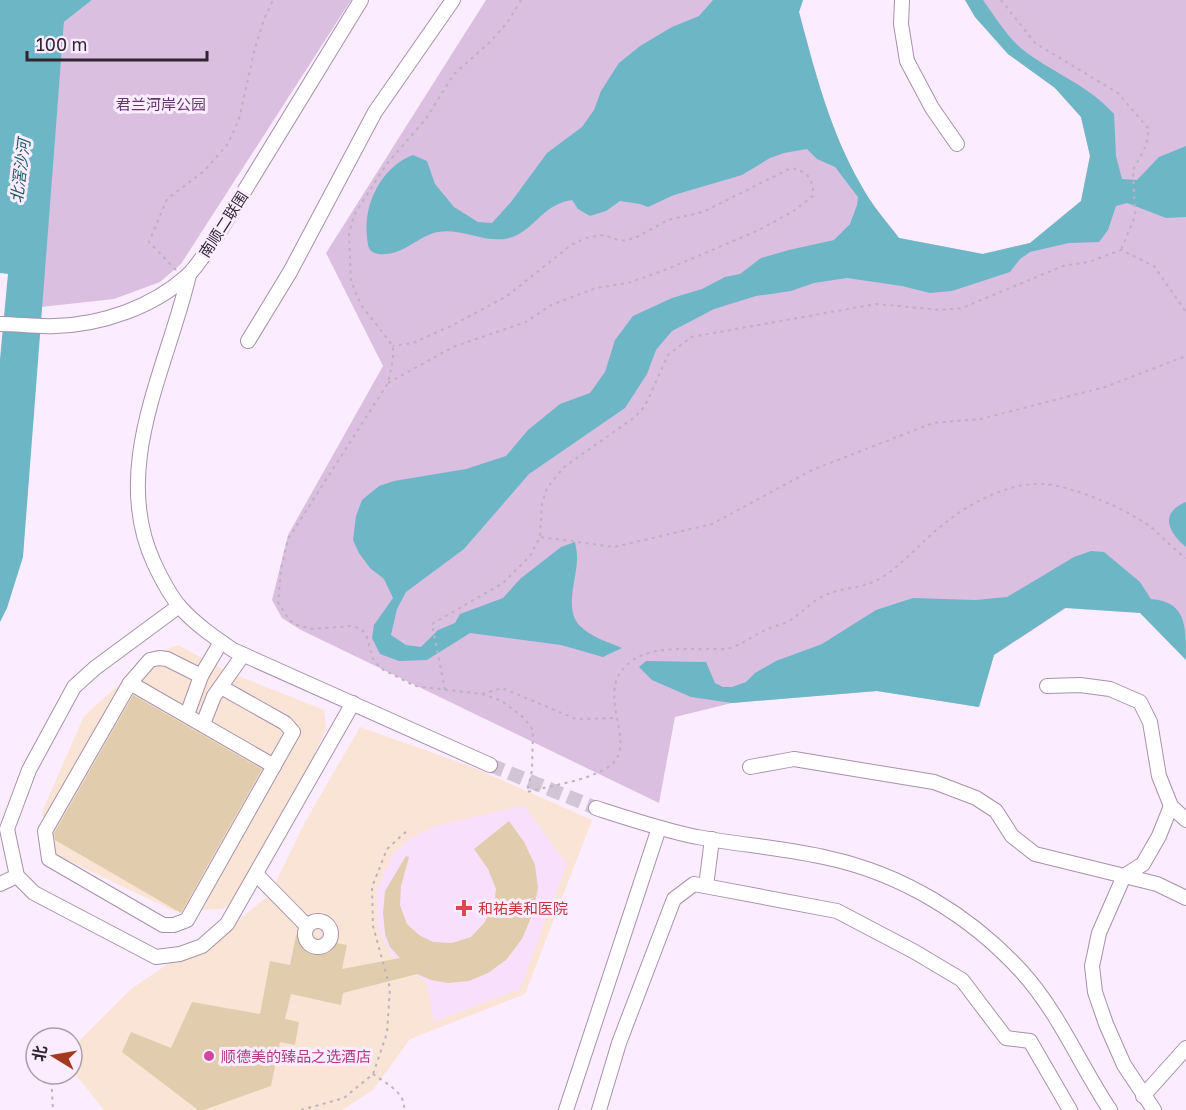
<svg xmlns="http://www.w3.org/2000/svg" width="1186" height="1110" font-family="'Golos Text','Noto Sans SC',sans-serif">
<rect width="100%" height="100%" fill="#fbedff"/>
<!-- commercial -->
<g fill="#f9e4d5">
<path d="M178 645 226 671 324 710 326 729 251 894 222 909 174 911 50 852 42 812 84 716 153 654Z"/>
<path d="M360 727 470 766 592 820 525 994 410 1039 373 1090 342 1110H104L72 1070V1048L131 989 187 951 239 920 270 894 305 822Z"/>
</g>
<!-- built -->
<path fill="#f8e0fd" d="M524 805 567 864 520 989 434 1022 426 982 390 954 377 925V890L392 855 410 838 435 826Z"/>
<!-- green -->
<g fill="#dabfe1">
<path d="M92 0H351L181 264 160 282 114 299 41 307 64 22Z"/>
<path d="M486 0H803L799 12C815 72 830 131 861 185 871 204 886 221 899 238L982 254 1030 243 1081 201 1090 156 1081 117 1055 88 1008 54 975 17 965 0H1186V660L1140 612 1069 606 994 655 979 707 877 691 732 703 675 717 659 803 301 630 282 618 272 600 288 535 383 366 326 253Z"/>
</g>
<!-- water -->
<g fill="#6db6c6">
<path d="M0 0H92L64 22 23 557 7 608 0 622V359L8 274 0 273Z"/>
<path d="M713 0H803L799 12C815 72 830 131 861 185 871 204 886 221 899 238L983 254 1030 243 1081 201 1090 156 1081 117 1055 88 1008 54 975 17 965 0H983C996 18 1008 39 1027 53 1056 74 1089 86 1114 114L1116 156 1122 179 1137 180 1159 157 1186 146V217L1166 218 1127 203 1116 206 1108 230 1099 242 1069 243 1030 252 1020 259 1010 272 952 291 930 293 902 286 847 278 814 283 791 291 756 296 714 309 672 331 656 350 647 374 625 408 529 474 464 549 406 592 397 609 391 635 406 645 421 647 438 630 455 623 460 614 503 598 520 579 561 547 575 542C576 547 577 552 577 556 578 577 563 609 580 626 591 637 608 642 622 648L603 657 561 645 470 633 427 660 399 661 380 654 372 638 374 625 393 598 384 579 370 568 359 553 353 540 356 516 362 500 379 486 394 481 466 469 506 456 528 430 560 404 590 393 605 372 615 340 633 316 672 298 702 289 725 277 740 274 761 258 789 250 834 240 850 224 857 205 858 197 835 167 817 159 807 149 784 153 770 158 742 175 674 195 648 207 640 204 620 201 606 211 590 216 578 209 572 200C544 204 537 226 515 236 491 247 462 227 438 232 417 236 403 257 378 254 368 252 368 246 367 237 363 205 381 167 413 155L427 161 435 184 454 207 478 222 492 223 511 202 547 153 582 127 594 110 601 91 619 63 640 46 672 27 699 16Z"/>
<path d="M1186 502V547C1168 532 1159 513 1186 502Z"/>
<path d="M1091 551 1104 552 1140 582 1151 599C1186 602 1186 624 1186 660L1140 613 1065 608 994 655 979 707 877 691 732 703 691 697 652 680 639 667 646 661 706 662 715 683 723 687H732L746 682 755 673 776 661 822 644 876 610 913 598 975 600 1007 597 1074 557Z"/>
</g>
<!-- building -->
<g fill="#e1cdad">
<path d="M133 695 262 769 181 913 55 840 54 833Z"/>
<path d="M509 821 524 842 535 865 538 888 533 913 522 939 506 960 488 973 469 981 448 983 431 980 417 974 343 993 341 1005 291 994 285 1019 299 1022 295 1045 280 1042 271 1086 204 1110H198L122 1052 131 1032 171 1048 192 1002 260 1014 270 961 290 965 296 935 347 945 342 969 400 958 390 947 385 934 383 913 385 891 406 856 409 857 401 886 400 905 407 924 419 935 433 942 452 943 471 937 484 923 494 906 496 889 488 869 474 849Z"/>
</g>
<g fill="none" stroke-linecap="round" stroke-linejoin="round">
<!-- minor-tunnel -->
<path stroke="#d2c5d6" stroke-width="14" stroke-dasharray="14 7" stroke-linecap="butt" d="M490 765 596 808"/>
<!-- minor casing -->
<g stroke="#a791ad" stroke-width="16">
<g id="minor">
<path d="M902 0 901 24 907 61 932 108 957 144"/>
<path d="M189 275C167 369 110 468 154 563 161 578 169 594 180 607 195 624 214 637 233 650L490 765"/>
<path d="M0 324C18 324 37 327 55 326 101 325 153 307 187 276 198 266 206 251 215 239L361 0"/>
<path d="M248 341 290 272 375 112 453 0"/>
<path d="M179 606 95 668 74 687 29 770 7 829 17 876 34 893 156 957 180 954 202 946 227 924 353 703"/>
<path d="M201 676 167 659 159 658 150 660 130 683 45 831 49 859 163 925H174L187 920 293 732 285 723 221 687"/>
<path d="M130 683 274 766"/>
<path d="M1047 686 1080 685 1110 689 1140 702 1150 722 1159 776 1171 806 1186 820"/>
<path d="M187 715 201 676 221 642"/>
<path d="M203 724 214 696 243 655"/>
<path d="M750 767 794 759 934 782 976 798 996 811 1012 836 1035 854 1157 884 1186 898"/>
<path d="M596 808C630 819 663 830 697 837 741 845 785 848 828 858 902 874 971 916 1022 972 1059 1013 1080 1065 1110 1110"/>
<path d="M256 874 307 926"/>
<path d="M0 884 17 876"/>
<path d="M706 886 712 839"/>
<circle cx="318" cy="934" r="13"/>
<path d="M1143 1096 1186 1048"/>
<path d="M566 1110 659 828"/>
<path d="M599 1110 619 1043 674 899 694 884 837 911 915 952 962 980 1006 1038 1030 1041 1070 1110"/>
<path d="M1154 1110 1124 1065 1106 1024 1095 992 1092 966 1099 933 1124 876 1143 864 1159 836 1171 806"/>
</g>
</g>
<!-- path -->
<g stroke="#beb1c1" stroke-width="2" stroke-dasharray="3 4.5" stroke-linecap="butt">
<path d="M521 0 507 23 489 43 454 74 425 120 386 165 354 215 349 234 351 281 361 305 393 346V359L388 383 288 539 281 569 278 602 289 620 296 625 313 629 352 626 361 629 366 634 373 659 380 668 415 686 482 694 502 701 524 718 533 730 532 770 527 792C552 785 582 782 605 769 645 748 590 694 629 663 651 645 683 650 711 649 718 649 727 650 733 647 746 642 757 633 770 628 775 626 781 625 787 622 800 615 810 603 823 596 841 587 862 589 879 579 902 566 924 539 945 523 971 502 1010 482 1044 484 1072 486 1121 507 1145 523 1158 531 1171 548 1186 558"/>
<path d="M1001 0 1035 43 1118 93 1149 129 1146 146 1133 170 1135 216 1121 250"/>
<path d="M176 270 149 242 167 199 204 171 228 144 239 119 254 52 264 19 273 0"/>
<path d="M388 383 453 347 526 322 551 305 596 288 628 283 670 268 759 230 795 210 813 196C814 179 807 171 791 168L703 212 668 220 635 238 621 241 604 235 586 238 571 245 507 296 453 325 413 343 393 346"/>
<path d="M541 537 614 547 712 524 812 470 933 423 981 419 1105 387 1186 356"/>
<path d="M445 690 432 624 503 583 530 556 540 537 542 503 547 488 564 467 635 417 645 406 668 355 691 337 876 304 941 310 962 308 1063 266 1089 262 1121 250 1154 266 1186 312"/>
<path d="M482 694 502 688 576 719 617 718"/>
<path d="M51 1074 53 1110"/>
<path d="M373 1074C385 1083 406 1092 404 1110"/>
<path d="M301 1110 344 1098 373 1074 387 1033 390 988 373 926 372 887 387 849 408 830"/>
</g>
<!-- minor -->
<use href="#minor" stroke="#fff" stroke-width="14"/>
</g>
<!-- markers -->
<path fill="#e0444e" stroke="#fbedff" stroke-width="2" d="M461 899h6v6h6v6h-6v6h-6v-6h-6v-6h6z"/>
<circle fill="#d1479c" stroke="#fbedff" stroke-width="2" cx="209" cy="1056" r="6"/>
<g text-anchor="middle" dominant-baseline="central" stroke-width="6" stroke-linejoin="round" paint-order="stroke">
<!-- park labels -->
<g font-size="15" fill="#64366f" stroke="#fbedff">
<text x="161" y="104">君兰河岸公园</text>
</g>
<!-- street labels -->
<g font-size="15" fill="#302632" stroke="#fbedff">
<text transform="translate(223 224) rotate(-57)">南顺二联围</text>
</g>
<!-- health labels -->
<g font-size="15" fill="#be3a42" stroke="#fbedff" text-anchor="start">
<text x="478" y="908">和祐美和医院</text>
</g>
<!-- hotel labels -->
<g font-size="15" fill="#b23c85" stroke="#fbedff" text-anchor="start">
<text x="221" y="1056">顺德美的臻品之选酒店</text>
</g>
<!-- water labels -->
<g font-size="16" font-style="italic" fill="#1d5a66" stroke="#fbedff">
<text transform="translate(20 171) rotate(-83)">北滘沙河</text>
</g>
</g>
<!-- north arrow -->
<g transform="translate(54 1056) rotate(281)"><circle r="28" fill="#fbedff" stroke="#aa9dad" stroke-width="1.5"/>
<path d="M0-4.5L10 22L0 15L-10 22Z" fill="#a33a1e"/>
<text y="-9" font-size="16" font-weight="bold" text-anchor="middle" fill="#302632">北</text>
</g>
<!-- scale -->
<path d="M27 51v9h180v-9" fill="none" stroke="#302632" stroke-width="3"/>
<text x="36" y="51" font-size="18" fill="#302632" stroke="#fbedff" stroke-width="4.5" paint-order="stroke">100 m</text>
</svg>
